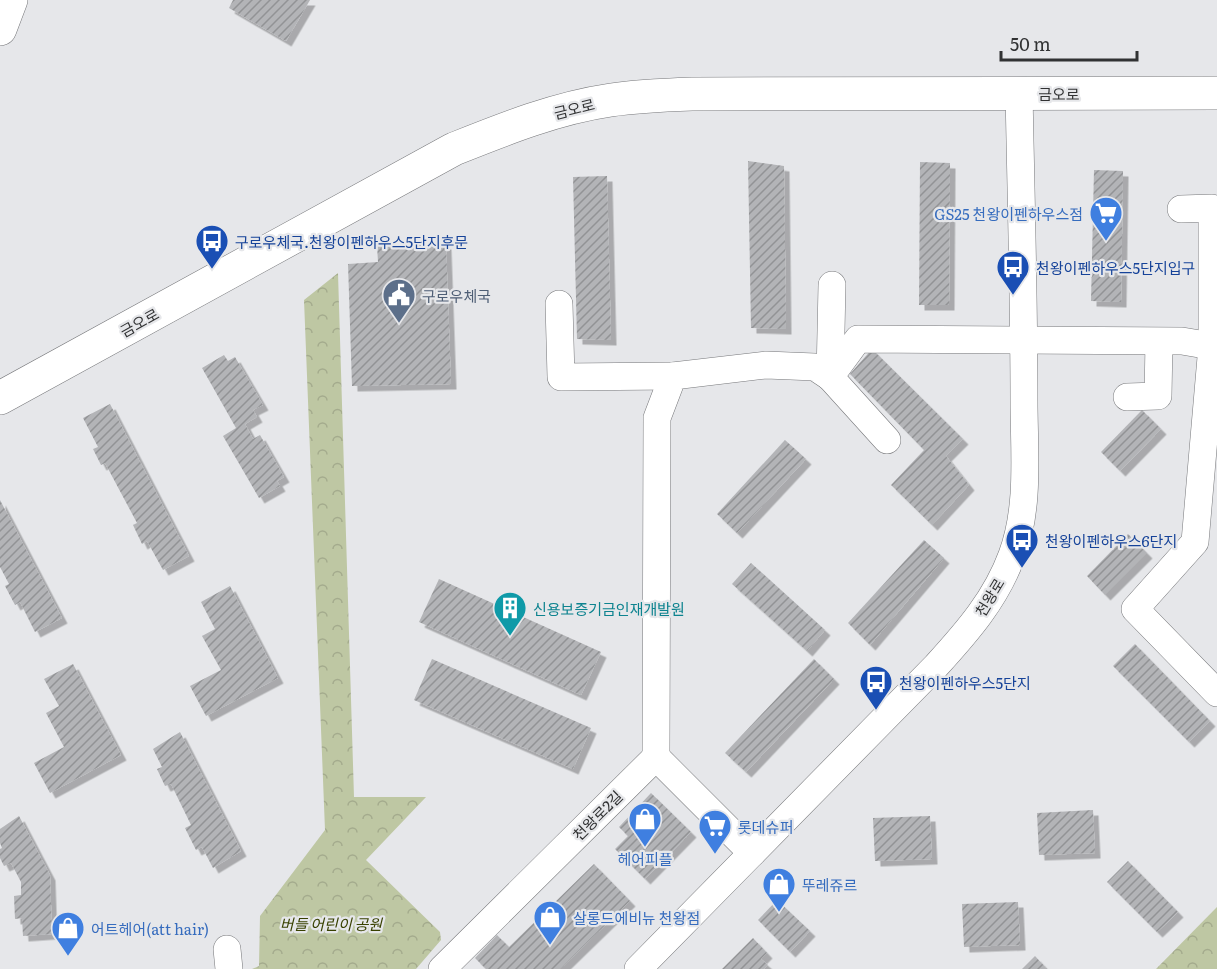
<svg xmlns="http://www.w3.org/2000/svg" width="1217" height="969" font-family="Literata,'Noto Sans KR',serif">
<defs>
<pattern id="park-crowns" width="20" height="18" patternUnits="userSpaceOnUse" patternTransform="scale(1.5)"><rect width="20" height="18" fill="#bec7a3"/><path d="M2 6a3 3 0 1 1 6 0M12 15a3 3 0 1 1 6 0" fill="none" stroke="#a4ab8d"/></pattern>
<pattern id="building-hatch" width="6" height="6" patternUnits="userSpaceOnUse" patternTransform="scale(1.5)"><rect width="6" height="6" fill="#b3b4b7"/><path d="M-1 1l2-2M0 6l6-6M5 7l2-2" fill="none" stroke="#929395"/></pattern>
<filter id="shadow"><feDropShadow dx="5.5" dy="5.5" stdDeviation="0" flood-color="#0004"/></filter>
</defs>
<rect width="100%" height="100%" fill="#e6e7ea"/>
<!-- park -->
<g fill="url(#park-crowns)">
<path d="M338 273 354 797H426L366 860 440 932 441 940 416 969H252L259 966 260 916 325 830 304 300Z"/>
<path d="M1217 907V969H1156Z"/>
</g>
<!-- building -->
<g fill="url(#building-hatch)" filter="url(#shadow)">
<path d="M233 0H310L286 41 229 8Z"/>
<path d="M748 161 784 166 786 329 751 328Z"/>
<path d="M920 162 950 163 949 305H919Z"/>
<path d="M1094 170 1123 171 1121 302 1091 301Z"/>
<path d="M607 176 611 340 577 339 573 177Z"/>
<path d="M446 244 451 384 352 386 348 264 378 262 377 245Z"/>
<path d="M872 349 963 439 946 456 969 485 932 525 891 485 924 450 850 374Z"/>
<path d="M224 355 228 361 235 357 263 405 253 410 257 417 245 424 253 439 260 435 284 477 277 481 280 486 259 498 223 436 236 428 202 368Z"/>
<path d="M110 404 189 556 163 570 147 541 142 544 133 525 137 523 105 463 101 465 93 449 98 447 83 418Z"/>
<path d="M1142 410 1161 429 1120 471 1101 452Z"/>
<path d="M785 440 806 459 737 533 717 514Z"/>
<path d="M0 500 62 618 35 632 20 602 15 605 5 586 9 584 0 567Z"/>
<path d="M1128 534 1147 553 1105 595 1087 576Z"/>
<path d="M924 540 944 558 870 645 848 623Z"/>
<path d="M751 563 825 630 807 651 732 584Z"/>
<path d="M439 579 601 652 581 695 419 622Z"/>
<path d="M230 586 278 678 206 716 190 686 221 670 202 636 215 629 201 602Z"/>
<path d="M1135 644 1210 721 1189 742 1113 666Z"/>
<path d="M432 659 591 728 573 769 414 700Z"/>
<path d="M814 659 834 679 746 772 725 753Z"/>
<path d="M73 664 121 755 50 793 34 763 64 747 46 713 59 706 44 679Z"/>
<path d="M180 732 241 851 213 868 202 847 196 850 185 828 191 825 171 784 165 786 157 769 162 767 153 749Z"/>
<path d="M651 793 691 832 645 879 615 849 628 836 619 827Z"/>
<path d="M1093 810 1095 853 1039 855 1037 813Z"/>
<path d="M19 816 50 875 52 934 23 936 22 918 15 919 14 896 21 895V882L11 863 4 866 0 858V849L2 848 0 843V829Z"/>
<path d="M930 816 932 859 875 861 873 818Z"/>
<path d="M1128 861 1178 912 1157 932 1107 882Z"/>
<path d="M594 864 630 901 560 969H486L475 958 497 935 509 947Z"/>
<path d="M777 900 810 931 790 952 758 920Z"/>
<path d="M1018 902 1020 945 964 947 962 904Z"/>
<path d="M753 938 767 953 761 959 768 965 764 969H722Z"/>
<path d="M1035 956 1047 969H1022Z"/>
</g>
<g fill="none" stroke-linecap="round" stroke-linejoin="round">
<!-- minor casing -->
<g stroke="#76777a" stroke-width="28">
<g id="minor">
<path d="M1181 209 1212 208V346L1195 542 1135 609 1217 693"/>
<path d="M559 304 561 377 673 376"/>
<path d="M830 377 858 339 1182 341 1217 347"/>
<path d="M830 377 832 285"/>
<path d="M1127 397 1158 396 1159 342"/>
<path d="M656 757 657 418 673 376 766 365 815 367 830 377 887 440"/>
<path d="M227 949 229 969"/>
<path d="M442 969 656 757 752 853"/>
<path d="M638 969 936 666C967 632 996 599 1012 555 1030 507 1024 451 1024 401 1024 298 1021 195 1019 92"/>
</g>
</g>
<!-- major casing -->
<g stroke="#76777a" stroke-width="34">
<g id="major">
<path d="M0 29 11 0"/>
<path d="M0 398 454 149C504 129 556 108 611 100 638 96 666 95 693 94L1217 93"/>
</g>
</g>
<!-- minor -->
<use href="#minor" stroke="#fff" stroke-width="27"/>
<!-- major -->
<use href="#major" stroke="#fff" stroke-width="33"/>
</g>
<!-- icons -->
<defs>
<g id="supermarket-pin" transform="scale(1.725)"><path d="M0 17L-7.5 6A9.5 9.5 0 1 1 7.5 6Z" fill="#3f7fe0" stroke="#e6e7ea"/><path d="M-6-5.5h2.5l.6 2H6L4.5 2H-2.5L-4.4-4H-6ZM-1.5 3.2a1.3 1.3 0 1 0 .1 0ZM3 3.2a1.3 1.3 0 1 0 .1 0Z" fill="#fff"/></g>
<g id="bus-pin" transform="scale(1.725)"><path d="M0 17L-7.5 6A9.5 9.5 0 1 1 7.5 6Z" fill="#1a4fb4" stroke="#e6e7ea"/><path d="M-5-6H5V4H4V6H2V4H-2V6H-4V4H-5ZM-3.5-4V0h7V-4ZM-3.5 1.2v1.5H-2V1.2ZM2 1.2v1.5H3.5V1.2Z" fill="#fff"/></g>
<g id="civic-pin" transform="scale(1.725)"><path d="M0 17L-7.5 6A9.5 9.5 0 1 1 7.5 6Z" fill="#5c6f8a" stroke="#e6e7ea"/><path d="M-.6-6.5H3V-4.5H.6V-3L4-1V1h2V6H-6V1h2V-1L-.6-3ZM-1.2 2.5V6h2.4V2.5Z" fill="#fff"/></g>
<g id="building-pin" transform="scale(1.725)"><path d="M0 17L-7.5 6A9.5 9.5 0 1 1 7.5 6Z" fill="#0f9aa8" stroke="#e6e7ea"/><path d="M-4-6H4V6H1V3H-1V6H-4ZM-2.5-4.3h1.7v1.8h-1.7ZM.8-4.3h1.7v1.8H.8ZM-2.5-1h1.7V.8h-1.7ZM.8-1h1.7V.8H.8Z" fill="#fff"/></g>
<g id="shop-pin" transform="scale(1.725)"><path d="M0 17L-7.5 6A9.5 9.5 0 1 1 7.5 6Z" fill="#3f7fe0" stroke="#e6e7ea"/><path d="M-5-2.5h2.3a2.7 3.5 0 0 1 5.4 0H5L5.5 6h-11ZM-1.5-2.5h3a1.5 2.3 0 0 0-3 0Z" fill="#fff"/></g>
</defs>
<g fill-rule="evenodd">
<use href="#supermarket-pin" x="1106" y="213"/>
<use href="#bus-pin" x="212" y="241"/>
<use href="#bus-pin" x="1013" y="267"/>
<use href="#civic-pin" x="399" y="295"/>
<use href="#bus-pin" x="1022" y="540"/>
<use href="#building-pin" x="510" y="608"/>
<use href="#bus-pin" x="876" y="682"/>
<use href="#shop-pin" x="645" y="819"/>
<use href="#supermarket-pin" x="715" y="826"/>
<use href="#shop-pin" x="779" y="884"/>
<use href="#shop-pin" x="550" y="917"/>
<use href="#shop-pin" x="68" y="928"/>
</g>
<g text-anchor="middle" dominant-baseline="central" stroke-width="4.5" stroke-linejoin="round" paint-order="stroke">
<!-- street labels -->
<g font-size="15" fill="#313233" stroke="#e6e7ea">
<text x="1059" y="93">금오로</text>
<text transform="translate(574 108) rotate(-14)">금오로</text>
<text transform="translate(139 322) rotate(-29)">금오로</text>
<text transform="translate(989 597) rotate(-59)">천왕로</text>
<text transform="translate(597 815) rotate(-45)">천왕로2길</text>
</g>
<!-- shop labels -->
<g font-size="15" fill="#366cbe" stroke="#e6e7ea" text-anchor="start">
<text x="1083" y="213" text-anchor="end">GS25 천왕이펜하우스점</text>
<text x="738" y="826">롯데슈퍼</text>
<text x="645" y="858" text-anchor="middle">헤어피플</text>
<text x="802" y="884">뚜레쥬르</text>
<text x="573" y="917">살롱드에비뉴 천왕점</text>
<text x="91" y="928">어트헤어(att hair)</text>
</g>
<!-- transit labels -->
<g font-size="15" fill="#164399" stroke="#e6e7ea" text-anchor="start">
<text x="235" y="241">구로우체국.천왕이펜하우스5단지후문</text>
<text x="1036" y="267">천왕이펜하우스5단지입구</text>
<text x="1045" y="540">천왕이펜하우스6단지</text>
<text x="899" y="682">천왕이펜하우스5단지</text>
</g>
<!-- service labels -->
<g font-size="15" fill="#4e5e75" stroke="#e6e7ea" text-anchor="start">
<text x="422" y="295">구로우체국</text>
</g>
<!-- culture labels -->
<g font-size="15" fill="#0d838f" stroke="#e6e7ea" text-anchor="start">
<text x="533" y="608">신용보증기금인재개발원</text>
</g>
<!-- park labels -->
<g font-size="15" font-style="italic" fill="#384100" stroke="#e6e7ea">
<text x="331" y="923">버들 어린이 공원</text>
</g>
</g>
<!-- scale -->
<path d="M1001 51v9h136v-9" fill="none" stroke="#313233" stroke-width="3"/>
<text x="1010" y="51" font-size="18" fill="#313233" stroke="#e6e7ea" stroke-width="4.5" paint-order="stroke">50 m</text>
</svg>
